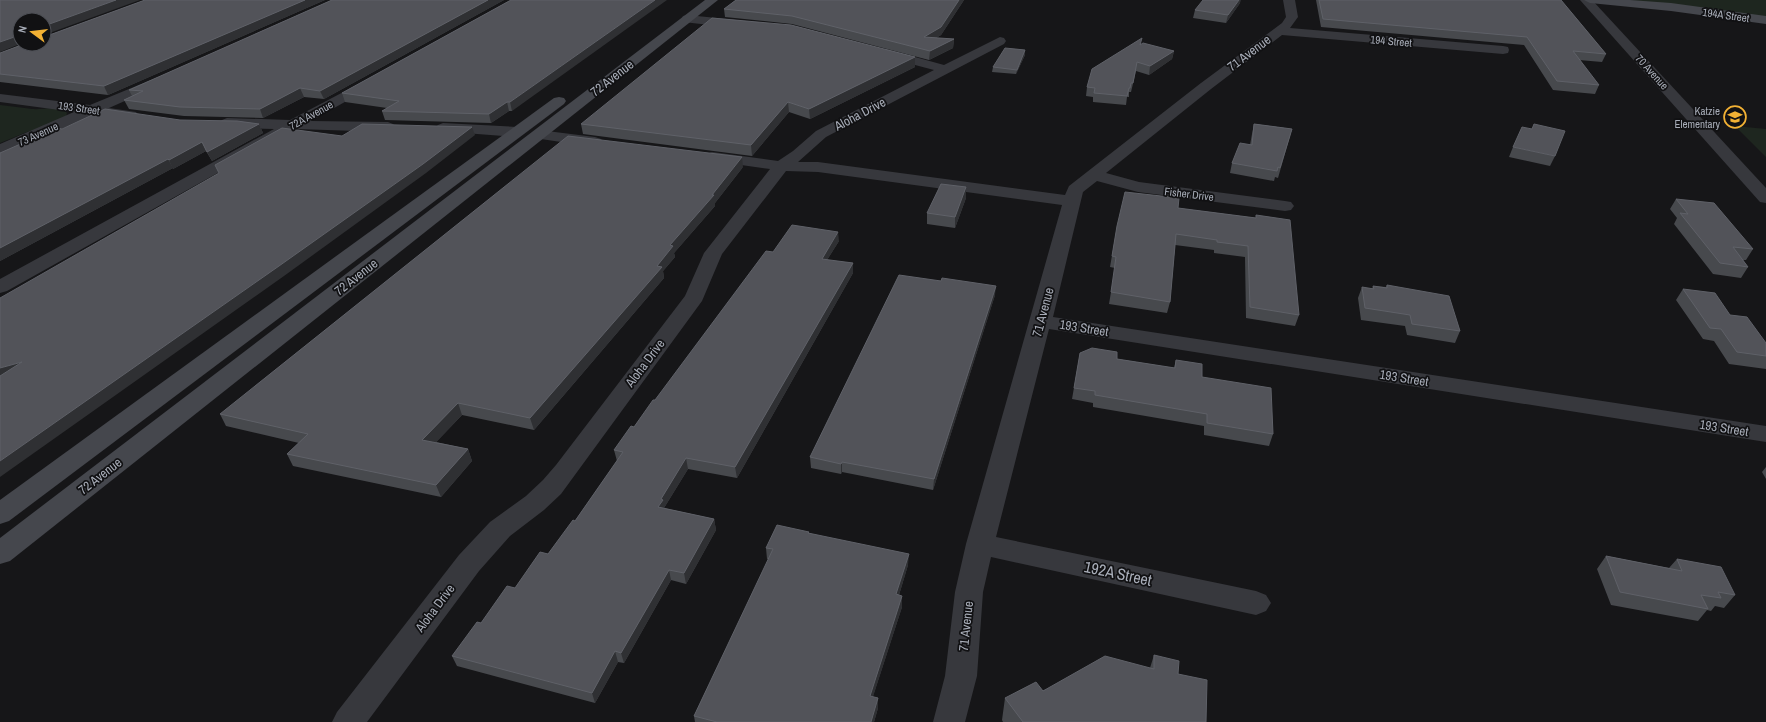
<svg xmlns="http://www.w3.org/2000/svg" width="1766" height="722" font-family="'Archivo Narrow',sans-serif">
<rect width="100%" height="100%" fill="#161618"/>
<!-- green -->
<g fill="#1e261f">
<path d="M1625 0H1766V17Z"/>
<path d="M0 105C11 106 22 108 32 109 43 110 59 105 67 113L66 116 40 129 27 132 0 143Z"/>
<path d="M1735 126 1766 129V157Z"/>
</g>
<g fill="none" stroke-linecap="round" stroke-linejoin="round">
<!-- street -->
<g fill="#37383d" fill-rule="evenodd">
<path d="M1283 0H1295L1298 17 1290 28 1503 46 1508 47 1509 50 1508 53 1503 54 1282 35 1211 89 1106 173 1139 182 1285 201 1291 202 1294 206 1291 210 1285 211 1138 192 1097 181 1083 192 1053 317 1766 426V442L1049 329 996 537 1256 591 1266 595 1271 603 1266 611 1256 615 991 557 983 592 977 676 965 722H933L945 676 955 592 966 544 1062 205 818 172 786 171 722 254 702 301 561 494 544 510 510 536 479 571 367 722H332L337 712 459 555 490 522 526 496 543 480 556 465 685 296 704 253 770 169 706 160 704 157 706 154 712 152 778 161 793 151 816 131 934 70 881 56 879 53 881 50 886 49 944 65 1000 37 1004 38 1006 41 1004 44 826 137 798 162H818L1065 195 1069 186 1201 83 1282 23 1286 17Z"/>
<path d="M1580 0H1592L1766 188V203L1760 202Z"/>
<path d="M687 15 737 20 741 21 743 24 741 27 737 28 683 22 681 19 683 16Z"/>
<path d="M158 77 163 78 165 81 163 84 109 108 136 112 138 115 136 118 131 119 94 115 0 155V144L74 112 0 102V94L90 105Z"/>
<path d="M370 78 375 79 377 82 375 85 311 121 388 122 393 124 396 127 393 130 388 132 296 129 7 291 0 293V279L274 129 227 128 222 126 219 123 222 120 227 118 290 120Z"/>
<path d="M443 123 517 127 522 129 525 132 522 135 517 137 438 131 435 128 438 125Z"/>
<path d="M539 130 595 137 601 139 603 142 601 145 595 147 534 138 531 135 534 132Z"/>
</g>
<!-- secondary -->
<g fill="#45474d" fill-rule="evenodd">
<path d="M705 0H718L10 561 0 564V538Z"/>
<path d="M1584 0H1630L1671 3 1766 16V24L1671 11 1590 3Z"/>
<path d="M559 97 564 98 566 101 564 104 9 521 0 524V500L554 98Z"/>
</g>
</g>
<!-- wall -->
<g fill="#47494d">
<path d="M145 0H325L108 95 0 82V53Z"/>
<path d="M332 0H504L324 99 304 97 263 118 184 116 129 109 124 100 132 96 129 90Z"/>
<path d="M511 0 512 111H509L491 123 385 120 382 111 387 108 345 102 342 93Z"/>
<path d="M736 0H964L941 35 936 38 954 39 953 48 929 60 792 24 725 17 724 9Z"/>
<path d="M1316 0H1561L1606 54 1602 62 1579 60 1599 85 1595 94 1553 90 1524 45 1321 27Z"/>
<path d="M1240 3 1226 23 1193 18 1195 10Z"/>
<path d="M1141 45 1174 51 1172 59 1149 75 1136 71 1131 92H1129V97H1127L1126 105 1093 102V97L1086 96 1087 87Z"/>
<path d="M1025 50V55L1016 74 992 72 993 67Z"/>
<path d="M915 57V67L810 119 789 112 752 156 583 134 581 124Z"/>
<path d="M259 124 263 133 212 161 206 151 173 169V168L0 261V153L62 129Z"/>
<path d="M1254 124 1292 129 1278 178 1275 177 1274 181 1230 173 1232 163 1250 145 1252 134Z"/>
<path d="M1513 147 1555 156 1550 166 1509 157Z"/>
<path d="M743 167 715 203V206L674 253 675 257 663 271 664 278 534 430 462 415 436 442 468 449 472 461 441 497 293 466 287 454 299 443 226 426 220 414Z"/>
<path d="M966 187V198L955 228 927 224V213Z"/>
<path d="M1676 199 1753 249 1746 260H1743L1748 267 1741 278 1713 274 1674 224 1677 218 1670 209Z"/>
<path d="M1178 208 1256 218V215L1299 315 1295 326 1246 318 1245 257 1214 253V250L1175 245 1170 302 1167 313 1109 304 1115 268 1110 267 1117 226Z"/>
<path d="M839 241 827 260 853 263V273L737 478 688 469 664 508 714 519 716 530 686 584 671 580 624 663 618 662 595 703 457 666 452 656 481 623 548 554 575 521 617 461 614 450 634 427 773 252Z"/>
<path d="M1387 285 1460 331 1455 343 1407 335 1405 326 1361 320 1358 298 1362 287 1372 289 1373 286 1386 287Z"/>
<path d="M1683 289 1730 315 1766 343V369L1729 364 1714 341 1703 339 1676 300Z"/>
<path d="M995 295 933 490 842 472 841 474 811 468 810 457Z"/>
<path d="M1080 353 1174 368 1176 360 1202 377 1273 434 1269 446 1204 435V426L1093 407V403L1072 399Z"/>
<path d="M1766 467V479L1762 472Z"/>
<path d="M809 532V533L908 565 899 595 902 607 873 696 878 708 874 722H695L694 716 769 559H767L766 548Z"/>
<path d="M1606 556 1669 568 1677 559 1735 595 1724 608 1715 606 1711 611 1707 610 1698 621 1611 605 1597 569Z"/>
<path d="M1154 655 1178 674 1206 722H1003L1002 720 1005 698 1150 668Z"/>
</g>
<!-- shaded-wall -->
<g fill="#2f3033">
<path d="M116 0H140L44 35V26Z"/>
<path d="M305 0H325L108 95 104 86Z"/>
<path d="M488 0H504L324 99 320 91Z"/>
<path d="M655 0H667L512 111 510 102Z"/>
<path d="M959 0H964L941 35 924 45V37Z"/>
<path d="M1239 0H1241L1240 3 1226 23 1228 15Z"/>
<path d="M19 35 20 36V44L0 52V42Z"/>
<path d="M954 39 953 48 929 60 930 51Z"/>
<path d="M1025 50V55L1016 74 1017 70Z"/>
<path d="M1174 51 1172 59 1149 75 1150 66Z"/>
<path d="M915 57V67L810 119 809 109Z"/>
<path d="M300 88 304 97 263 118 260 109Z"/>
<path d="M507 102 509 111 491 123 489 114Z"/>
<path d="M788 102 789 112 752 156 751 145Z"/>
<path d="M259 124 263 133 212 161 207 152Z"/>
<path d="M472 127 475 135 426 173 284 276 0 477V461Z"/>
<path d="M202 142 206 151 173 169 169 160Z"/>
<path d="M742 157 743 167 715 203V206L674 253 675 257 663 271 664 278 534 430 530 418 657 266 670 245 712 195Z"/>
<path d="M168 159 173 168 0 261V248Z"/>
<path d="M966 187V198L955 228V217Z"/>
<path d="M838 232 839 241 822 268V259Z"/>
<path d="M853 263V273L737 478 735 467Z"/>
<path d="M996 286 995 295 933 490 934 479Z"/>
<path d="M22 362 0 380V368Z"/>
<path d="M458 403 462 415 427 452 422 440Z"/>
<path d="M468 449 472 461 441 497 436 485Z"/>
<path d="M686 458 688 469 664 508 665 510 658 507 661 499Z"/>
<path d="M842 462V472L841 474V464Z"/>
<path d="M714 519 716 530 686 584 684 573Z"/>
<path d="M909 554 908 565 896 605V594Z"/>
<path d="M669 570 671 580 624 663 621 653Z"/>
<path d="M902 596V607L870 706V696Z"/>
<path d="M615 651 618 662 595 703 592 693Z"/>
<path d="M878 698V708L874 722H871Z"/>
</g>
<!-- building -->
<g fill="#525359" stroke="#5f6168">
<path d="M0 0H116L44 26V20H20V35L0 42Z"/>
<path d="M145 0H305L104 86 0 74V53L24 44H44V37Z"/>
<path d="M332 0H488L320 91 300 88 260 109 180 107 124 100 143 91 129 90Z"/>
<path d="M511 0H655L510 102H507L489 114 382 111 399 101 342 93Z"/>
<path d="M736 0H959L941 27 924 37 954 39 930 51 792 16 724 9Z"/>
<path d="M1203 0H1239L1228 15 1195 10Z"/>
<path d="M1319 0H1561L1606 54 1573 51 1599 85 1557 81 1527 37 1323 19Z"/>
<path d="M712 18 791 25 915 57 809 109 788 102 751 145 581 124Z"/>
<path d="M1142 38 1140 45 1143 43 1174 51 1150 66 1137 62 1133 83H1131L1130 88H1129L1127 96 1094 93 1095 88 1087 87 1092 69Z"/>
<path d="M1005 48 1025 50 1017 70 993 67Z"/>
<path d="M105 109 180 120 237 121 259 124 207 152 202 142 169 160 168 159 0 248V153L57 128 62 129Z"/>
<path d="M362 124 472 127 423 164 279 266 0 461V376L22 362 0 368V298L219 173 215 165 282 128 342 136Z"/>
<path d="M1254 124 1292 129 1280 168 1278 167 1277 171 1232 163 1240 143 1252 145Z"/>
<path d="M1534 124 1565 131 1555 156 1513 147 1522 127 1532 129Z"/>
<path d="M568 136 742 157 712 195H714L670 245 673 246 657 266 662 267 530 418 458 403 422 440 468 449 436 485 287 454 308 434 220 414Z"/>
<path d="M941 184 966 187 955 217 927 213Z"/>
<path d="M1125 192 1179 198 1178 208 1256 218V215L1290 220 1299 315 1250 307 1248 246 1217 242V240L1176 234 1170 302 1111 292 1116 257 1112 256 1117 226Z"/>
<path d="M1676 199 1714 203 1753 249 1733 247 1748 267 1720 263 1680 213 1688 214Z"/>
<path d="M792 225 838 232 822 259 853 263 735 467 686 458 661 499 663 500 658 507 714 519 684 573 669 570 621 653 615 651 592 693 452 656 477 622 481 623 507 586 515 588 540 552 548 554 573 520 575 521 623 452 614 450 631 426 634 427 653 400H655L766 251 773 252Z"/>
<path d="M899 275 941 281 942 278 996 286 934 479 842 462 841 464 810 457Z"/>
<path d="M1387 285 1449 296 1460 331 1412 324 1410 315 1365 308 1362 287 1374 289 1373 286 1387 288Z"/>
<path d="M1683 289 1715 293 1730 315 1747 317 1766 343V356L1737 352 1721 329 1710 328Z"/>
<path d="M1092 348 1117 352V359L1175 368 1176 360 1202 364V377L1271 388 1273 434 1207 423V414L1095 395V391L1074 388 1080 353Z"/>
<path d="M777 525 809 532 808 533 909 554 896 594 902 596 870 696 878 698 871 722H717L694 716 773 549 766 548Z"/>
<path d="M1606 556 1682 571 1677 559 1721 567 1735 595 1718 592 1721 598 1701 595 1708 609 1620 592Z"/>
<path d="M1154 655 1179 661 1178 674 1207 680 1206 722H1023L1005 698 1036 682 1043 691 1105 656 1154 669Z"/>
</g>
<!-- icons -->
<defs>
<g id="school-ring" transform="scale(1.15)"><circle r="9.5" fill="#111113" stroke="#f2b134" stroke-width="1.5"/><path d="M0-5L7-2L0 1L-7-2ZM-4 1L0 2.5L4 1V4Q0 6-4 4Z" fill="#f2b134"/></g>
</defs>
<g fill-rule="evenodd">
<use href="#school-ring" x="1735" y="117"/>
</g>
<g text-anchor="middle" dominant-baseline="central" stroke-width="3.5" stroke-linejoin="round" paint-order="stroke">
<!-- far-street labels -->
<g font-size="11" fill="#a8adb8" stroke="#111113">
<text transform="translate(1726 15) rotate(8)">194A Street</text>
<text transform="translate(1391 41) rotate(5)">194 Street</text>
<text transform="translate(1652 72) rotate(48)">70 Avenue</text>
<text transform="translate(79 108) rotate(8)">193 Street</text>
<text transform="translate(311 115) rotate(-29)">72A Avenue</text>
<text transform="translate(38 134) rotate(-24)">73 Avenue</text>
<text transform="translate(1189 194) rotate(7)">Fisher Drive</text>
</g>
<!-- far-poi labels -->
<g font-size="11" fill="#a8adb8" stroke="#111113" text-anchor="end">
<text x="1720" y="111">Katzie<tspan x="1720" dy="13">Elementary</tspan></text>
</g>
<!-- street labels -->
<g font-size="13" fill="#a8adb8" stroke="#111113">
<text transform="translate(1249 53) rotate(-37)">71 Avenue</text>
<text transform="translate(612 78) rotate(-38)">72 Avenue</text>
<text transform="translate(860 114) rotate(-28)">Aloha Drive</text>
<text transform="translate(356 277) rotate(-38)">72 Avenue</text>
<text transform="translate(1043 312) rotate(-75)">71 Avenue</text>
<text transform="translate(1084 328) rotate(9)">193 Street</text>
<text transform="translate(645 363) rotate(-53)">Aloha Drive</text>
<text transform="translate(1404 378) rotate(9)">193 Street</text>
<text transform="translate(1724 428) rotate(9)">193 Street</text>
<text transform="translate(100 476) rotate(-38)">72 Avenue</text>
<text transform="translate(435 608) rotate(-53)">Aloha Drive</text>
<text transform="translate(966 626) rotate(-84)">71 Avenue</text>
</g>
<!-- near-street labels -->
<g font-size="16" fill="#a8adb8" stroke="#111113">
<text transform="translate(1118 573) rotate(12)">192A Street</text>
</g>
</g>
<!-- north arrow -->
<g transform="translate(32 32) rotate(285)"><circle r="19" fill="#111113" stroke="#4d4f55"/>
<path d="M0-3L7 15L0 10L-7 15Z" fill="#f2b134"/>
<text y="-6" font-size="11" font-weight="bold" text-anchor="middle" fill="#a8adb8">N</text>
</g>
</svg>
